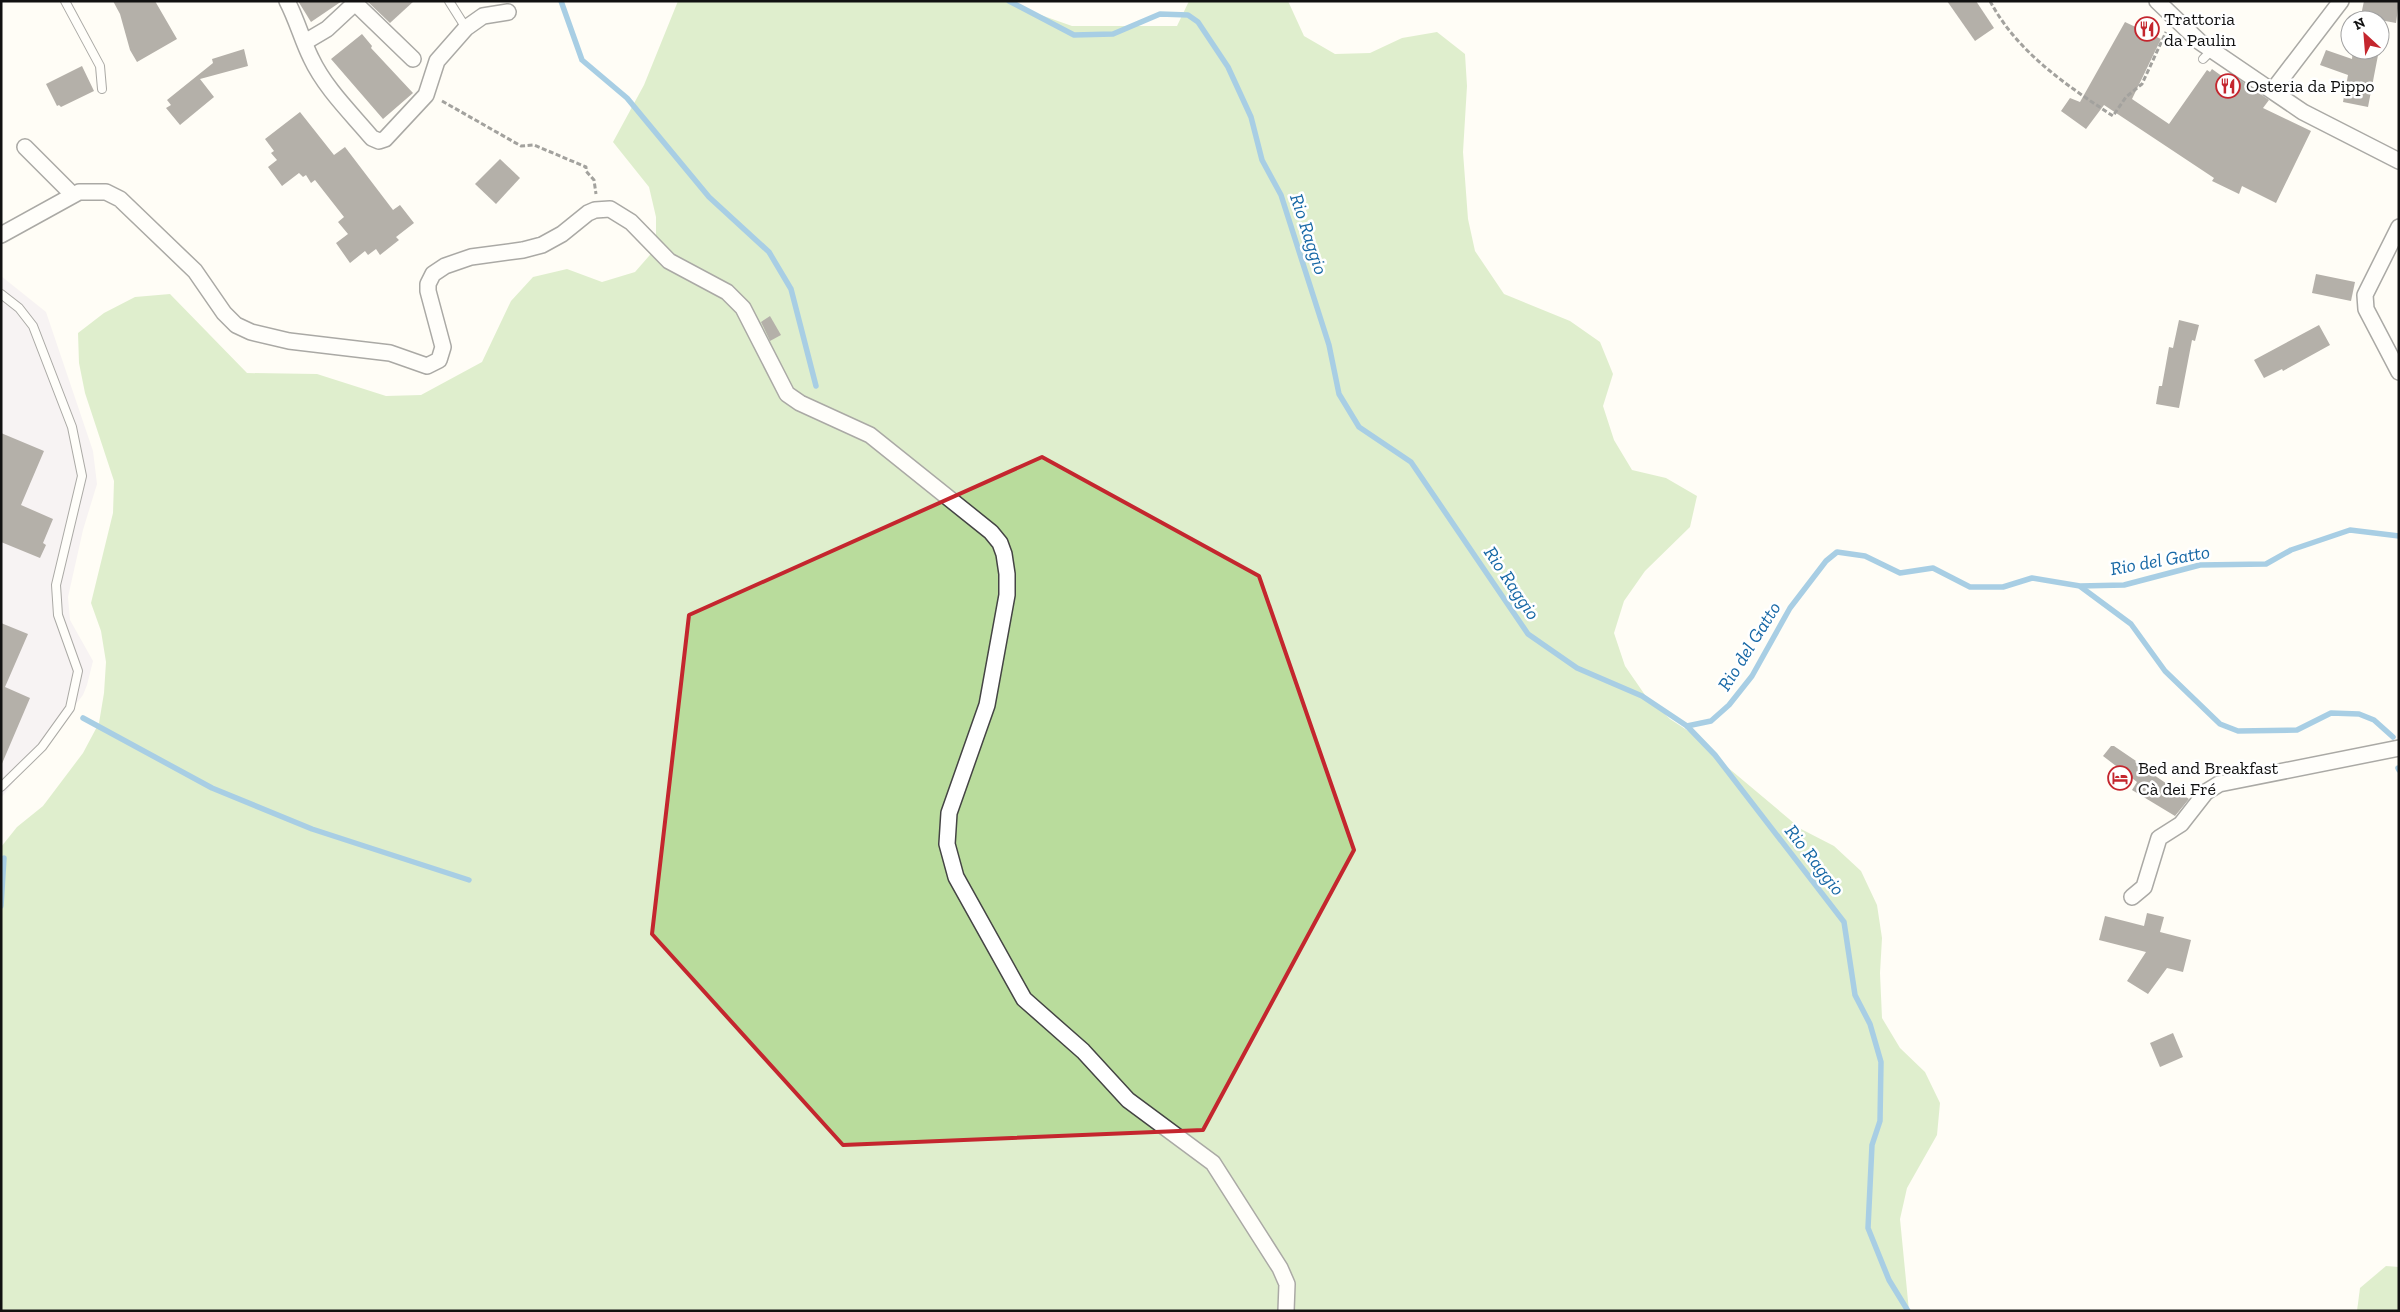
<svg xmlns="http://www.w3.org/2000/svg" width="2400" height="1312" font-family="'Zilla Slab',serif">
<rect width="100%" height="100%" fill="#fffdf5"/>
<!-- industrial -->
<path fill="#eee6ef" d="M1 276 46 312 93 451 97 484 83 530 68 597 70 620 93 661 87 685 83 695 1 798Z"/>
<!-- forest -->
<g fill="#b9dc9c">
<path d="M678 1H1013L1038 14 1072 26H1177L1189 1H1288L1304 36 1335 54 1370 53 1402 38 1437 32 1465 54 1467 86 1463 152 1468 219 1475 251 1504 294 1570 321 1600 342 1613 374 1603 406 1614 440 1632 470 1666 478 1697 496 1690 527 1645 571 1624 601 1614 633 1625 666 1645 695 1670 719 1699 738 1726 766 1801 829 1834 846 1861 871 1877 905 1882 938 1880 973 1882 1018 1900 1048 1925 1072 1940 1103 1937 1135 1907 1188 1900 1219 1909 1311H1V847L17 827 43 806 83 753 99 723 104 693 106 662 101 631 91 603 113 513 114 481 85 393 79 363 78 333 104 313 135 297 170 294 247 373 317 374 386 396 421 395 482 362 511 301 533 277 567 269 602 282 635 272 656 248V217L649 187 613 142 644 85Z"/>
<path d="M2386 1266 2399 1267V1311H2357L2360 1288Z"/>
</g>
<g fill="none" stroke-linecap="round" stroke-linejoin="round">
<!-- stream -->
<g stroke="#3f96cf" stroke-width="5.5">
<path d="M561 1 582 60 627 98 709 197 769 252 791 289 816 386"/>
<path d="M1009 1 1074 35 1113 34 1160 14 1188 15 1198 22 1228 67 1251 117 1262 160 1281 195 1329 345 1339 394 1359 427 1411 462 1528 634 1577 668 1642 696 1687 726 1715 755 1844 922 1855 995 1870 1024 1881 1062 1880 1121 1872 1145 1868 1228 1889 1280 1908 1311"/>
<path d="M2081 587 2131 624 2165 671 2220 724 2238 731 2297 730 2331 713 2359 714 2374 720 2393 737"/>
<path d="M83 718 212 788 312 829 469 880"/>
<path d="M1687 726 1711 721 1729 705 1752 676 1790 608 1826 561 1837 552 1865 556 1900 573 1933 568 1970 587H2003L2032 578 2080 586 2124 585 2200 565 2266 564 2291 550 2350 530 2399 536"/>
<path d="M2398 768 2399 770"/>
<path d="M1 906 4 858"/>
</g>
</g>
<!-- building -->
<g fill="#5a524d">
<path d="M113 1H155L177 39 137 62 130 50 120 14Z"/>
<path d="M298 1H342L311 22Z"/>
<path d="M367 1H414L390 23Z"/>
<path d="M1947 1H1976L1994 28 1975 41Z"/>
<path d="M2364 1H2399L2396 23 2380 20H2360Z"/>
<path d="M2125 22 2161 39 2132 99 2169 124 2207 70 2210 72 2212 69 2230 82 2234 76 2269 100 2263 108 2311 131 2276 203 2242 186 2239 194 2212 181 2214 178 2104 105 2086 129 2061 111 2070 98 2080 102Z"/>
<path d="M362 34 372 46 371 48 413 93 383 119 331 59Z"/>
<path d="M244 49 248 66 200 79 214 97 180 125 166 108 171 105 167 100 213 63 212 59Z"/>
<path d="M2326 50 2352 59 2353 50H2379L2368 107 2343 102 2348 75 2320 65Z"/>
<path d="M82 66 94 91 61 107 59 105 57 106 46 84Z"/>
<path d="M300 112 334 155 345 147 393 210 400 205 414 223 396 237 399 240 380 255 376 249 368 255 365 251 350 263 336 243 348 234 338 222 344 217 315 180 311 183 306 175 303 177 299 173 282 186 268 167 277 160 271 153 274 151 265 139Z"/>
<path d="M500 159 520 178 496 204 475 184Z"/>
<path d="M2316 274 2355 282 2351 301 2312 293Z"/>
<path d="M770 316 781 335 770 341 761 322Z"/>
<path d="M2179 320 2199 325 2195 341 2192 340 2179 408 2156 404 2159 386H2162L2169 347 2173 348Z"/>
<path d="M2319 325 2330 345 2283 371 2282 369 2264 378 2254 360Z"/>
<path d="M1 433 44 451 21 505 53 519 43 543 46 545 40 558 1 542Z"/>
<path d="M1 623 28 634 5 687 30 698 1 766Z"/>
<path d="M2111 746H2114L2136 761 2135 762 2189 799 2175 816 2132 790 2137 782 2103 756Z"/>
<path d="M2147 913 2164 917 2160 932 2191 940 2183 972 2167 968 2148 994 2127 981 2146 952 2099 940 2105 916 2144 926Z"/>
<path d="M2173 1033 2183 1057 2160 1067 2150 1043Z"/>
</g>
<g fill="none" stroke-linecap="round" stroke-linejoin="round">
<!-- lane casing -->
<g stroke="#444" stroke-width="10">
<g id="lane">
<path d="M65 1 100 66 102 89"/>
<path d="M449 1 466 28"/>
<path d="M2203 59 2212 50"/>
<path d="M1 294 19 308 33 326 72 427 82 476 56 585 58 615 78 671 70 708 42 747 1 787"/>
</g>
</g>
<!-- street casing -->
<g stroke="#444" stroke-width="18">
<g id="street">
<path d="M287 1C297 20 302 40 311 58 325 88 351 113 372 138L379 141 385 139 426 95 437 61 466 28 483 16 508 12"/>
<path d="M353 1 413 59"/>
<path d="M2157 1 2200 42 2303 112 2399 161"/>
<path d="M305 42 327 29 355 3"/>
<path d="M2273 90 2341 1"/>
<path d="M25 147 72 194"/>
<path d="M2399 227 2365 295 2366 309 2399 372"/>
<path d="M1 235 79 192H106L120 199 195 271 224 313 236 325 251 332 289 341 390 353 427 366 439 360 443 347 428 291V284L433 274 445 266 471 257 523 250 542 245 562 234 588 213 595 210 610 209 631 222 669 261 727 292 743 308 787 394 800 403 870 435 991 532 1000 543 1004 554 1007 574V595L987 705 949 813 947 844 956 877 1024 999 1083 1051 1128 1100 1213 1163 1280 1268 1287 1284 1286 1311"/>
<path d="M2132 897 2144 887 2159 838 2181 824 2206 792 2219 784 2399 748"/>
</g>
</g>
<!-- path -->
<g stroke="#333" stroke-width="3" stroke-dasharray="5 2.5" stroke-linecap="butt">
<path d="M1990 1C2017 52 2066 85 2113 116L2126 97 2142 84 2166 32"/>
<path d="M442 101 521 146 534 145 586 167V171L594 180 596 194"/>
</g>
<!-- lane -->
<use href="#lane" stroke="#fff" stroke-width="8"/>
<!-- street -->
<use href="#street" stroke="#fff" stroke-width="15"/>
</g>
<!-- marked area -->
<path d="M0 0H2400V1312H0ZM1042 457 1259 576 1354 850 1203 1130 843 1145 652 934 689 615Z" fill="#fffdf5" fill-opacity=".55" fill-rule="evenodd"/>
<path fill="none" stroke="#c4262e" stroke-width="4" stroke-linejoin="round" d="M1042 457 1259 576 1354 850 1203 1130 843 1145 652 934 689 615Z"/>
<!-- icons -->
<defs>
<g id="restaurant-ring" transform="scale(1.25)"><circle r="9.5" fill="#fff" stroke="#c4262e" stroke-width="1.5"/><path d="M-5-6h1v4h1v-4h1v4h1v-4h1v5L-1.5 .5V6h-2V.5L-5-1ZM5-6V6H3V1.5H1.5Q1.5-4 5-6Z" fill="#c4262e"/></g>
<g id="hotel-ring" transform="scale(1.25)"><circle r="9.5" fill="#fff" stroke="#c4262e" stroke-width="1.5"/><path d="M-6-4.5h1.5V1H6V5H4.5V3h-9V5H-6ZM-4 0a1.8 1.8 0 1 1 3.6 0ZM.5 0V-2.5h3Q6-2.5 6 0Z" fill="#c4262e"/></g>
</defs>
<g fill-rule="evenodd">
<use href="#restaurant-ring" x="2147" y="29"/>
<use href="#restaurant-ring" x="2228" y="86"/>
<use href="#hotel-ring" x="2120" y="778"/>
</g>
<g text-anchor="middle" dominant-baseline="central" stroke-width="5" stroke-linejoin="round" paint-order="stroke">
<!-- poi labels -->
<g font-size="18" fill="#111" stroke="#fff" text-anchor="start">
<text x="2164" y="19">Trattoria<tspan x="2164" dy="21">da Paulin</tspan></text>
<text x="2246" y="86">Osteria da Pippo</text>
<text x="2138" y="768">Bed and Breakfast<tspan x="2138" dy="21">Cà dei Fré</tspan></text>
</g>
<!-- water labels -->
<g font-size="19" font-style="italic" fill="#1768a6" stroke="#fff">
<text transform="translate(1309 234) rotate(72)">Rio Raggio</text>
<text transform="translate(2160 560) rotate(-10)">Rio del Gatto</text>
<text transform="translate(1512 583) rotate(56)">Rio Raggio</text>
<text transform="translate(1749 646) rotate(-58)">Rio del Gatto</text>
<text transform="translate(1815 860) rotate(52)">Rio Raggio</text>
</g>
</g>
<!-- border -->
<rect width="2400" height="1312" fill="none" stroke="#111111" stroke-width="5"/>
<!-- north arrow -->
<g transform="translate(2365 35) rotate(334)"><circle r="24" fill="#ffffff" stroke="#a0a0a0"/>
<path d="M0-4L9 19L0 12L-9 19Z" fill="#c4262e"/>
<text y="-8" font-size="14" font-weight="bold" text-anchor="middle" fill="#111111">N</text>
</g>
</svg>
